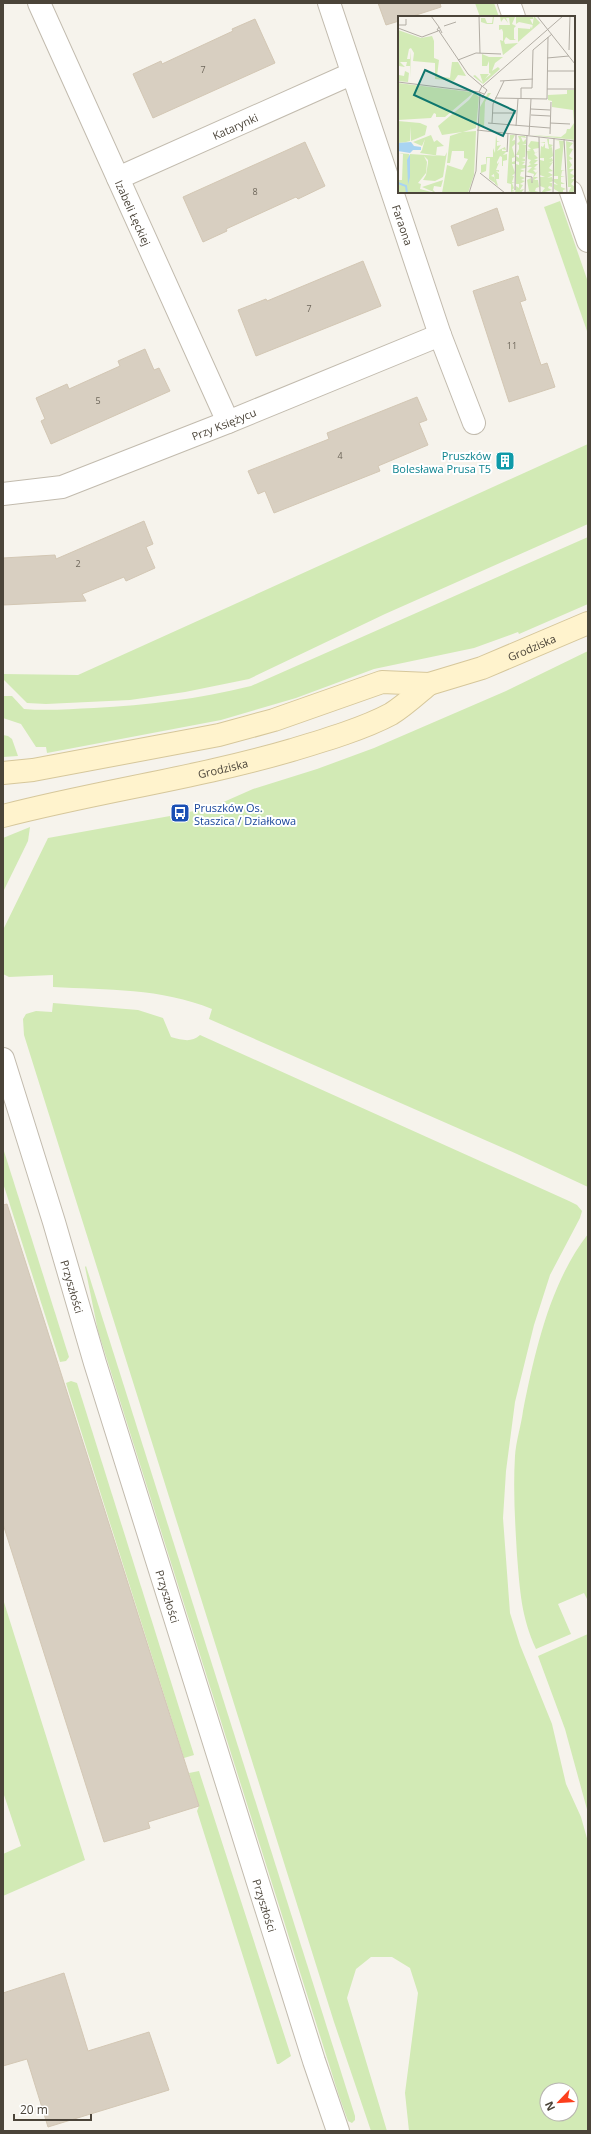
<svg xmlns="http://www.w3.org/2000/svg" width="591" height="2134" font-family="'Open Sans',sans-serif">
<rect width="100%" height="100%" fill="#f6f3ec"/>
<!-- green -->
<g fill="#d2eab5" fill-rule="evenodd">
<path d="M475 3H494L499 17H480Z"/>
<path d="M560 201 588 282V334L544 207Z"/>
<path d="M588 444V524L385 614 249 679 185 692 130 700 46 704 27 703 3 679V674L78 675Z"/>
<path d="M588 537V604L519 634 518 632 474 648 374 669 296 698 221 720 47 753 46 747H36L21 724 3 718V696H12L24 709C47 711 70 709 94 708 147 705 199 699 251 686Z"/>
<path d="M588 651V1187L517 1154 209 1019 212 1009C161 988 107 990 53 987V975L9 977 3 974V930L48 838 170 816 171 819 189 816V812L210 808 253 789 317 769 374 748 506 691Z"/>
<path d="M3 735 8 736 12 739 18 756 3 757Z"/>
<path d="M30 827 28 841 3 892V838Z"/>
<path d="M53 1003 138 1010 163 1018 171 1037C183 1040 191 1043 200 1035L569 1201 577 1205 582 1211 580 1218 550 1275 534 1325 515 1402 506 1471 503 1518 510 1613 520 1645 552 1724 566 1784 581 1817 588 1842V2131H409L405 2093 418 1993 410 1968 392 1957H371L356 1969 347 1998 387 2131H371L334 2022 24 1035 23 1019 26 1014 36 1011 52 1012ZM547 2090H571V2114H547Z"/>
<path d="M3 1148 69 1357 66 1361 60 1362 3 1183Z"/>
<path d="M588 1234V1601L584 1593 558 1604 571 1634 536 1649C521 1616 520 1591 517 1555 515 1522 513 1489 515 1456 516 1441 521 1426 523 1411 535 1351 550 1283 588 1234Z"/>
<path d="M86 1266 355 2116V2120L352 2123 348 2121 339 2096 98 1331 85 1267Z"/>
<path d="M71 1381 77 1383 194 1755 184 1758 69 1393 66 1383Z"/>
<path d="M3 1599 85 1860 3 1896V1854L21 1846 3 1792Z"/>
<path d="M588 1634V1813L565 1729 538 1656Z"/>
<path d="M199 1771 291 2056 279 2064H277L197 1811 199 1806 189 1773Z"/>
</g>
<!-- building -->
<g fill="#d8cfc1" stroke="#d3c7b4">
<path d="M378 3H440L441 7 410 17H399V21L386 25Z"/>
<path d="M255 19 275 63 153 118 133 74 161 61 162 64 233 31 232 29Z"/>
<path d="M305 142 325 186 298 199 296 197 226 229 227 231 203 242 183 197Z"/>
<path d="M497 208 504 230 458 246 451 226Z"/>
<path d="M363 261 381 306 256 356 238 310 266 299 267 301Z"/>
<path d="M518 276 526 300 520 302 541 365 547 363 555 387 509 402 473 291Z"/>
<path d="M145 349 154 370 159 368 170 391 51 444 41 421 45 419 36 398 67 384 69 389 120 366 118 361Z"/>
<path d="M417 397 427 420 419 423 428 445 378 466 380 471 274 513 265 491 258 494 248 471 329 439 327 433Z"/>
<path d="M144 521 153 544 146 547 155 568 126 581 124 577 82 594 86 601 3 605V558L55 555 56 559Z"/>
<path d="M7 1204 199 1806 148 1822 150 1828 104 1842 3 1524V1205Z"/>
<path d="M64 1973 88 2051 149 2032 169 2090 48 2127 27 2059 3 2066V1993Z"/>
</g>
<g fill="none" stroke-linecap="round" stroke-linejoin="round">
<!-- minor casing -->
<g stroke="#c2bbae" stroke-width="24">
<g id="minor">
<path id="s1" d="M39 3 228 422"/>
<path id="s2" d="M329 3 440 335 474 423"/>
<path id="s3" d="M118 178 351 74"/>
<path id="s4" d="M3 494 62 487 228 422 440 335"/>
</g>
</g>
<!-- tertiary casing -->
<g stroke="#c2bbae" stroke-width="24">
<g id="tertiary">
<path d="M509 3 514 17"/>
<path d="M571 192 588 241"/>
<path id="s5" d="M3 1059 54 1222 95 1363 314 2061 338 2131"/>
</g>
</g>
<!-- secondary casing -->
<g stroke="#d6c79b" stroke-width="24">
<g id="secondary">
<path id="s6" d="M3 773 33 770 219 735 274 720 382 682 429 684 482 668 588 623"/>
<path id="s7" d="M3 816C99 791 197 778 292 750 322 741 363 729 391 714 404 706 417 694 429 684"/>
</g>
</g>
<!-- minor -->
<use href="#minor" stroke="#fff" stroke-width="22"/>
<!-- tertiary -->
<use href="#tertiary" stroke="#fff" stroke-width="22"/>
<!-- secondary -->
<use href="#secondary" stroke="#fff3cd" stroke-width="22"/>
</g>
<!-- icons -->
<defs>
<g id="building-square" transform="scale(1)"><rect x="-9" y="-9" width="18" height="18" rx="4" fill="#0f9aa8" stroke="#fff"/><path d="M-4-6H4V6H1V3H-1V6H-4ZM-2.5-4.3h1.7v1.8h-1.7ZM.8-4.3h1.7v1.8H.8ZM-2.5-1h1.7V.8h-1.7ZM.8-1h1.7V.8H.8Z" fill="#fff"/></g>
<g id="bus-square" transform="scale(1)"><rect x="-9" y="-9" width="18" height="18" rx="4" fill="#1a4fb4" stroke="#fff"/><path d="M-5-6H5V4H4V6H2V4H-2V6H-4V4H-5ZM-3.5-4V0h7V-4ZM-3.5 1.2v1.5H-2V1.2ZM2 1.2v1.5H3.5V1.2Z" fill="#fff"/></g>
</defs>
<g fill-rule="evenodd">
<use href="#building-square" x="505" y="461"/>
<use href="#bus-square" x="180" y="813"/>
</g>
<g text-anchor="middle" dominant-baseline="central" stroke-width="4" stroke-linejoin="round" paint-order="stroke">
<!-- number labels -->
<g font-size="9" fill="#6e675b">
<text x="203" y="69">7</text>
<text x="255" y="191">8</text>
<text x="309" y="308">7</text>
<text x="512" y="345">11</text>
<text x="98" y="400">5</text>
<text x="340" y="455">4</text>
<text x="78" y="563">2</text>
</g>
<!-- street labels -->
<g font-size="11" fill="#4b4439" stroke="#fff">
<text stroke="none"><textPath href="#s3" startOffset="128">Katarynki</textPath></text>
<text stroke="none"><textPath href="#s1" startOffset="230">Izabeli Łęckiej</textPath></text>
<text stroke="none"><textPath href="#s2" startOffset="234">Faraona</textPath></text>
<text stroke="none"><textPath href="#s4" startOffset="233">Przy Księżycu</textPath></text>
<text stroke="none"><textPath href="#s6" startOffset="547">Grodziska</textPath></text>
<text stroke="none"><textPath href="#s7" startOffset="225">Grodziska</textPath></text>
<text stroke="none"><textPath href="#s5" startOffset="238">Przyszłości</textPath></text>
<text stroke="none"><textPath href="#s5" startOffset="562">Przyszłości</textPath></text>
<text stroke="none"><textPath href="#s5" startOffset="886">Przyszłości</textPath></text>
</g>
<!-- culture labels -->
<g font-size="11" fill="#0d838f" stroke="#fff" text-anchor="end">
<text x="491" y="455">Pruszków<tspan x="491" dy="13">Bolesława Prusa T5</tspan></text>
</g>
<!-- transit labels -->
<g font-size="11" fill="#164399" stroke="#fff" text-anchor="start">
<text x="194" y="807">Pruszków Os.<tspan x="194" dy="13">Staszica / Działkowa</tspan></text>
</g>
</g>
<!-- overview -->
<g transform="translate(398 16)">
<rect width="177" height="177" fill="#f6f3ec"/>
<path d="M95 0H116L117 1 114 8 118 10 116 12V23L118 24H112L108 21 106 25 107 28 120 27 105 39 102 24 105 25V16L104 13 101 14V9H112L111 2H108L110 7 106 2 103 6 102 0 96 1 95 8H89L83 6V2H87L89 7H94ZM118 0H135V3H132L135 9 121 6 118 8ZM136 0 144 9 142 7 120 26V12L132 13 133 10 134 13ZM0 14 23 22 34 20 36 25V42L41 44 39 60 52 62 54 46H60L68 60 60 59 56 65 37 63V47L15 45 16 37 13 32 11 33 9 43H12L13 34 12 62V50H8L9 46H2L7 51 1 50V59L6 60 7 55 11 57 10 66 0 65ZM84 38 91 41H105L97 47 94 55 100 51 102 53 85 68 75 60 77 59 85 67 82 58H91L87 63 93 58 91 57V45L89 50H84ZM0 67 73 76 74 78 47 101H38V98L36 97 33 102 0 104ZM169 74H177V124L133 119 163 121 168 117 169 113H172L176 107 175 94 154 91V85L150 84V79L169 78ZM76 77 81 81 78 112 65 116 78 115 76 159 70 177H44L49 149 64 154 70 143 66 142V135H54L52 147H49L52 120 64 116 44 119 40 110 71 84ZM90 77H93L87 86 86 112 83 110 81 113 82 91ZM0 105 22 107 29 110 27 119 13 125V110L12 125 8 126H12L0 127ZM33 119 36 126 39 124 46 130 39 131 38 139 47 140 49 136 45 161 37 165 25 164 28 159 30 147V144L26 140 29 146 28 157 20 167 23 168 22 173 37 177H0V164H4L5 138 0 137 11 138 10 169 12 138 42 140 22 137 24 134 27 123 24 130 15 126ZM98 119 99 125 102 126H99V130L103 129 99 135 107 131 108 134 104 133V135H109L105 139 109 138V144L105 145V150H102H104V141L102 140 99 146V148L101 146 98 154H101V156L98 155 101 158V163H98L100 170 97 168 96 158 93 160 96 161 97 167 91 163 92 142H89L88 155 83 157V149L88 148V141H95V132L97 137ZM112 119H117L114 125 117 124V128L114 131 117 141 114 142V146L117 145V148H114L117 157 114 160H116L114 166 117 167H114L116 172 114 174 117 175 113 176V168L109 167ZM120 120H127L128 122 123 121 125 126 128 123V128L124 129H128L127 141 124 142 127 143V145L123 146H127L124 149H128V152L122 153 127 155 123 156 122 160 127 162 123 164 127 165 122 168 125 169 122 174 126 173 123 177H117L118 170 121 172V168H118V148L121 149V146L118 145V140L121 142V139H118L121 133V129L119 128 122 125ZM147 123V132L151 133 149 123H155H151V128L155 129 152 132 154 131 155 140 151 143 154 142 155 145 151 147 155 146 151 152 155 155 150 156 155 159 149 162 154 161 155 165 151 167H154V171L151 170 150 172 154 174 143 177 147 172 142 170V161H147L142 159V144L146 145V142H142L143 130 145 131 147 127 142 126H147ZM157 124 166 125 163 154 167 155H164L163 160 167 161H163V166L167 168H163V171L168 173 165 174V177H156L161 176 156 173V168L160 169 156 166V163H160V160H156L157 134 162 132 161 125ZM133 125 141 126V132L135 133 137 137 141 135 136 138 140 142 136 144H140L136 148H140L136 152 139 153 135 154 138 157 140 155 136 161H140L136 164H140L141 171 138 172 137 175 141 176 138 177 128 175H131L129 164 133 162 134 167 136 158 129 156 134 151H129L133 148 131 147 133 144 130 143 129 135H133L129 134 133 133 130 130ZM168 125 175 127 171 132 175 133 171 140 175 143 171 144 174 149 171 153H176L172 157 177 160 173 163H177L173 168 177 171 175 177H170L173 171H170ZM45 164 43 171 36 170 35 174 38 177 24 171Z" fill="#d2eab5"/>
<path d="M13 126 16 130 23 131V134H15L12 137 0 135V127ZM12 138V161L10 169 9 144Z" fill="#a9d4f2"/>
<path fill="none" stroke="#a9d4f2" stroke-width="2" d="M0 167 8 170 9 177"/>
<path fill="none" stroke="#b2ada4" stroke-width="1" d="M33 0 41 11M81 0 82 37M139 0 177 48M0 9H8V3M46 10 58 6M0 12 24 21 40 15M41 15 70 58 84 70M42 15 39 14 41 11 44 17M171 34 172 0M149 42 171 40M60 44 78 37 103 38M149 55H177M102 65 135 63M0 66 81 76M85 70 165 0M149 73H177M84 82 89 74 84 70 81 76 86 78M97 82 149 83 150 21M123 83V72H134L135 34 154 18M133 93 152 94M94 97H118M133 99 152 100M90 107 152 112M94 107 95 88 106 65M152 107 172 108M118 110 120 83M79 114 177 125M152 118 153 86M131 119 133 83M141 121 142 177M166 123 169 177M176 125 177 153M109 136 110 117M82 157 107 177M127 160 134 161V167M117 174 118 118M71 177 78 155 82 77M127 177 129 119M155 177 156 122"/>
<path fill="#0f766e" fill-opacity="0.15" stroke="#0f766e" stroke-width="2" d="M27 54 117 95 105 120 16 79Z"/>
<rect width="177" height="177" fill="none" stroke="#4b4439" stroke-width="2"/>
</g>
<!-- border -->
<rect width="591" height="2134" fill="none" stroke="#4b4439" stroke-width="8"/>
<!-- north arrow -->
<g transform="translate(559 2102) rotate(245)"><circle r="19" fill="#ffffff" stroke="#b7b4b0"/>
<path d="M0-3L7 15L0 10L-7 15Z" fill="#fc3f1d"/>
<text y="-6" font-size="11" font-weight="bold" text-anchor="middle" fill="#4b4439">N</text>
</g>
<!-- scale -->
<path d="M14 2114v6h77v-6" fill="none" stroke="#4b4439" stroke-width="2"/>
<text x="20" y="2114" font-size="12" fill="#4b4439" stroke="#ffffff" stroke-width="3" paint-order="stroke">20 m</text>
</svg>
